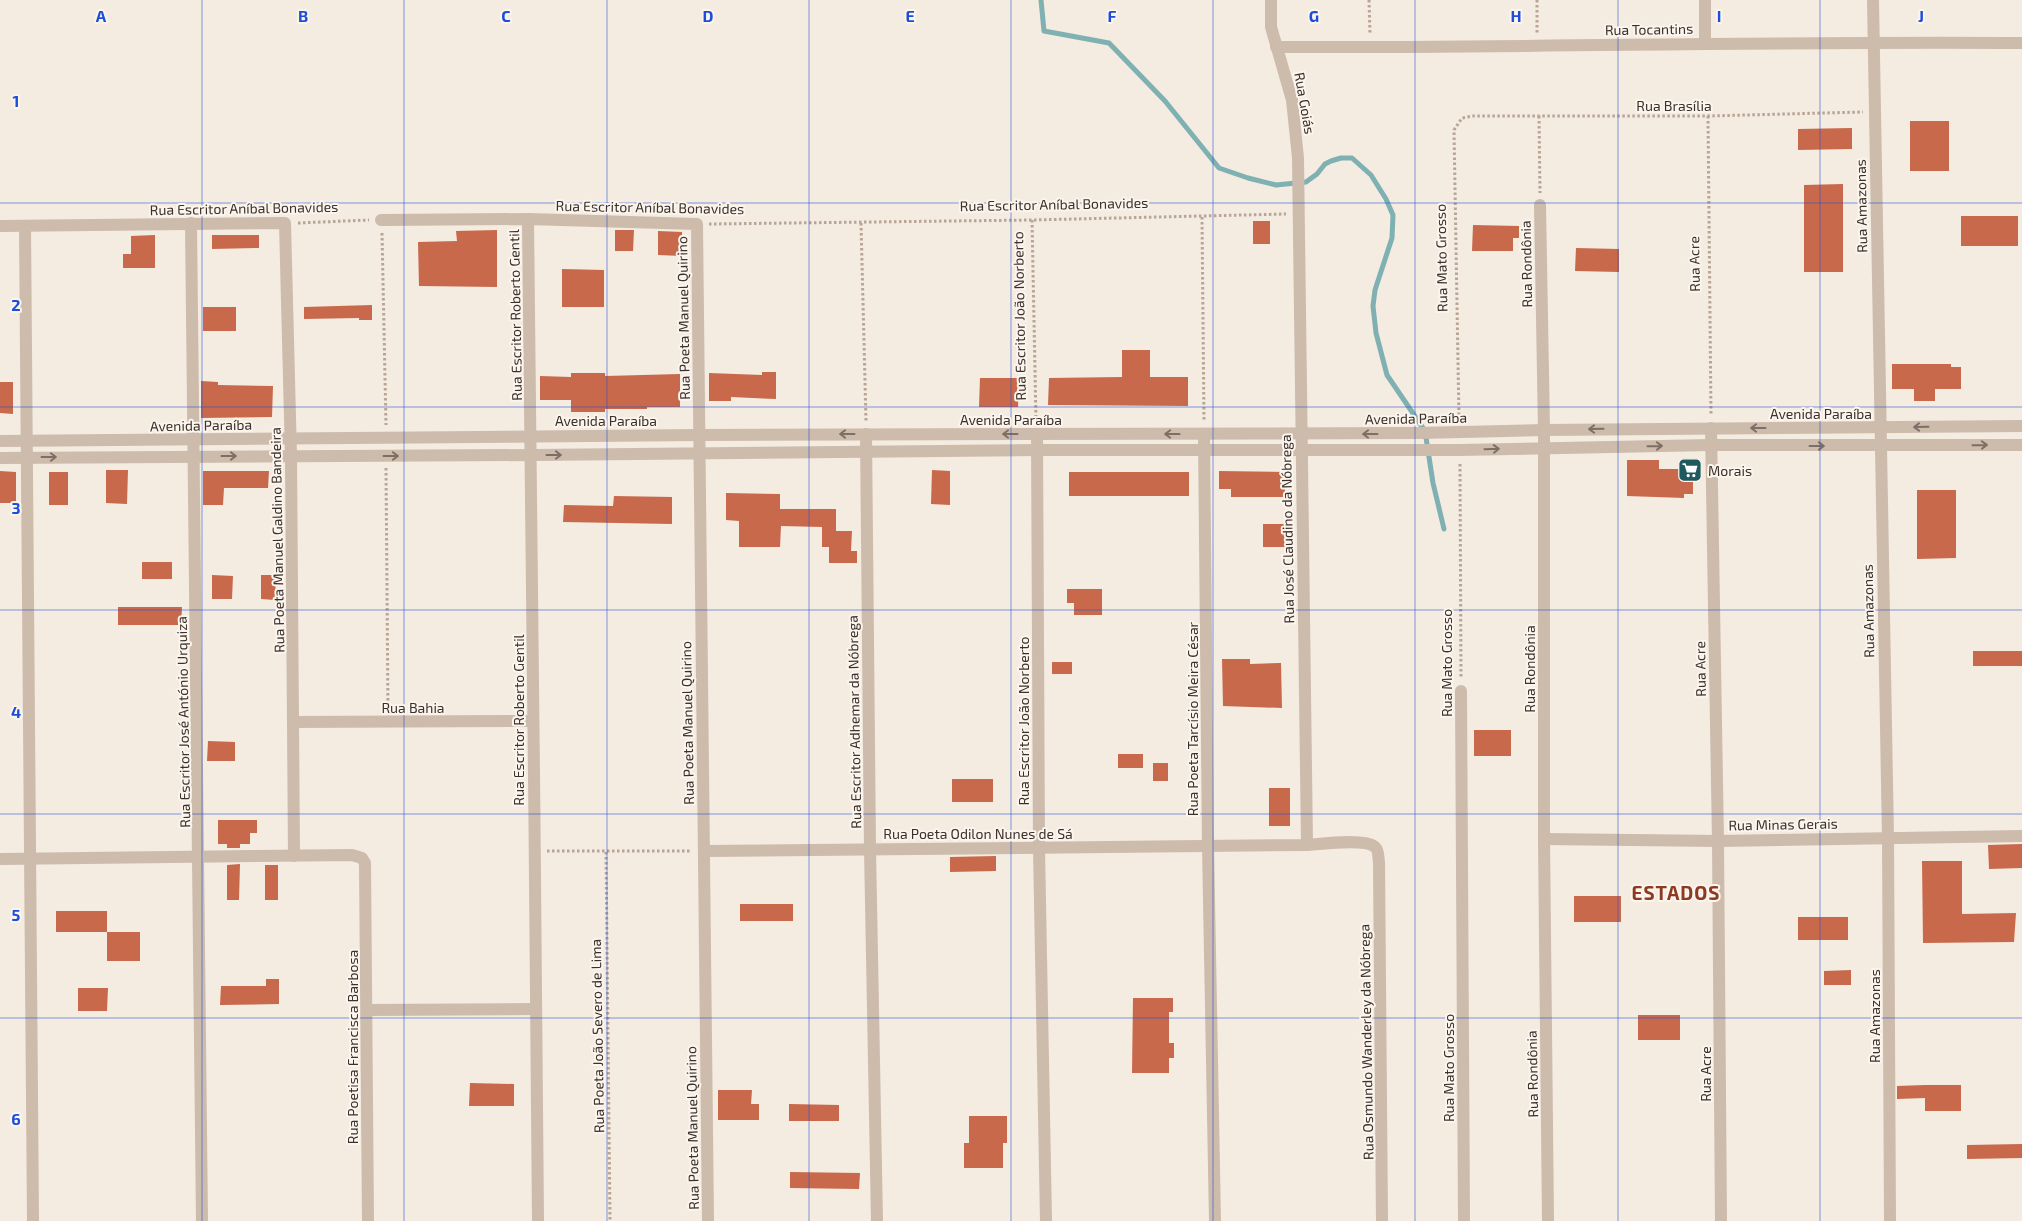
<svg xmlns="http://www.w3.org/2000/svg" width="2022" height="1221" font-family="'Exo 2',sans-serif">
<rect width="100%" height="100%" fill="#f4ebe1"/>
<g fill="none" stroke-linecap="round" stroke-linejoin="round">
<!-- stream -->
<path stroke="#7fb0b2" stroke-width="5" d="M1041 0 1044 31 1109 43 1165 101 1219 168 1248 178 1276 185 1306 182 1317 174 1325 164 1331 161 1341 158H1352L1371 175 1386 199 1393 215 1392 238 1375 290 1373 306 1376 333 1387 375 1425 431 1433 483 1444 529"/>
</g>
<!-- building -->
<g fill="#c8694b">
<rect x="1910" y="121" width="39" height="50"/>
<path d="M1852 128V149L1798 150V129Z"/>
<path d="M1843 184V272H1804V185Z"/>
<rect x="1961" y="216" width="57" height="30"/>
<rect x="1253" y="221" width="17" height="23"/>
<path d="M1473 225 1519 226V238H1513V251H1472Z"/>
<path d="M497 230V287L419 286 418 242 457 241 456 231Z"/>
<path d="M615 230H634L633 251H615Z"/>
<path d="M658 231 682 232V256L658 255Z"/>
<path d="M155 235V268H123V254H131V236Z"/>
<path d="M212 235H259V248L212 249Z"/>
<path d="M1576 248 1619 249V272L1575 271Z"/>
<path d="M562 269 604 270V307H562Z"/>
<path d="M372 305V320H359V318L304 319V307Z"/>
<rect x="203" y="307" width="33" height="24"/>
<path d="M1122 350H1150V377H1188V406L1048 405 1049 378 1122 377Z"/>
<path d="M1892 364H1951V367H1961V389H1935V401H1914V389H1892Z"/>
<path d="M762 372H776V399L731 397V401H709V373L762 375Z"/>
<path d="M571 373H605V376L680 374V407H647V409H605V412H571V400H540V376L571 377Z"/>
<path d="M980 378H1019L1018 407H979Z"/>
<path d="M201 381 218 382V385L273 386 272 417 201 418Z"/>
<path d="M0 382H13V414L0 413Z"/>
<path d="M1627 460H1659V469H1693V494H1684V498L1627 496Z"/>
<path d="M106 470H128L127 504 106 503Z"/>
<path d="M932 470 950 471V505L931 504Z"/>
<path d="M0 471 16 472V503H0Z"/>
<path d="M203 471H269L268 488H224L223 505H203Z"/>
<path d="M1219 471 1285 472V497H1231V489H1219Z"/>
<rect x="49" y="472" width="19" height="33"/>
<rect x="1069" y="472" width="120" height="24"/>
<path d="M1917 490H1956V558L1917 559Z"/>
<path d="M726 493 780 494V509H836V531H852L851 551H857V563H829V547H822V527L781 526 780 547H739V521L726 520Z"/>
<path d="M614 496 672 497V524L563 522 564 505 613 506Z"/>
<rect x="1263" y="524" width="25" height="23"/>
<rect x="142" y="562" width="30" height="17"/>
<path d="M212 575 233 576 232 599H212Z"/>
<path d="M261 575H276L275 600 261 599Z"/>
<path d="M1067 589H1102V615H1074V603H1067Z"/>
<path d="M118 607H182L181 625H118Z"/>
<rect x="1973" y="651" width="49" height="15"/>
<path d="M1222 659H1250V664L1281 663 1282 708 1223 706Z"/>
<rect x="1052" y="662" width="20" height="12"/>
<rect x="1474" y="730" width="37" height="26"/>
<path d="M208 741 235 742V761H207Z"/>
<rect x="1118" y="754" width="25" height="14"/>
<rect x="1153" y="763" width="15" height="18"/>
<rect x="952" y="779" width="41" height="23"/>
<rect x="1269" y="788" width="21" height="38"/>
<path d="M218 820H257V833H250V844H240V848H227V844H218Z"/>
<path d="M2022 844V868L1989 869 1988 845Z"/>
<path d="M996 856V871L950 872V857Z"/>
<path d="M1922 861H1962V914L2016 913 2014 942 1923 943Z"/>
<path d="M240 864 239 900H227V865Z"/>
<rect x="265" y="865" width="13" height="35"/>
<rect x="1574" y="896" width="47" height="26"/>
<rect x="740" y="904" width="53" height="17"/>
<rect x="56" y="911" width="51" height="21"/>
<rect x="1798" y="917" width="50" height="23"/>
<rect x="107" y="932" width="33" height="29"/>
<path d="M1851 970V985H1824V971Z"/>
<path d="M266 979H279V1004L220 1005 221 986H266Z"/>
<path d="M78 988H108L107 1011H78Z"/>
<path d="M1133 998H1173V1012H1169V1043H1174V1058H1169V1073H1132Z"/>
<rect x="1638" y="1015" width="42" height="25"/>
<path d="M470 1083 514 1084V1106H469Z"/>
<path d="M1925 1085H1961V1111H1925V1098L1897 1099V1086Z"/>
<path d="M718 1090H752L751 1104H759V1120H718Z"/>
<path d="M789 1104 839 1105V1121H789Z"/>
<path d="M969 1116H1007V1143H1003V1168H964V1143H969Z"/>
<path d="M2022 1144V1158L1967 1159V1145Z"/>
<path d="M790 1172 860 1173 859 1189 790 1188Z"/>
</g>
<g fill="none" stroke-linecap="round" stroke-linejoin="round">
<!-- path -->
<g stroke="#b9a596" stroke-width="3" stroke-dasharray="2.5 2.5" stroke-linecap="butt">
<path d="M1369 0 1370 34"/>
<path d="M1537 0V33"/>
<path d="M1539 116 1540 193"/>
<path d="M1708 116 1711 416"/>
<path d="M1202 217 1204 421"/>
<path d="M1032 220 1036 421"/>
<path d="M298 223 369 220"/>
<path d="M861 223 866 421"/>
<path d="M709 224 1032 220 1286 214"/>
<path d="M382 233 386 425"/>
<path d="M1459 420 1454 130 1462 118 1473 116H1708L1863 112"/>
<path d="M1460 464 1461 678"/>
<path d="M386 468 388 710"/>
<path d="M547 851H690"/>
<path d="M606 852 610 1221"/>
</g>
<!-- minor -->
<g stroke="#cdbbac" stroke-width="12">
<path d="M1271 0V27L1292 100 1298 158 1307 845"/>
<path d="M1705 0V43"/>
<path d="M1873 0 1888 838 1890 1221"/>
<path d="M1276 47C1525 48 1773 41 2022 43"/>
<path d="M1540 205 1544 430V839L1548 1221"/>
<path d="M528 219C534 553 534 887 538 1221"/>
<path d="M381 220 528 219 697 224 708 1221"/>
<path d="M191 223 202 1221"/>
<path d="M0 226 285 223 291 456 294 856"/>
<path d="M25 226 33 1221"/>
<path d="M1711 428 1718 841 1721 1221"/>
<path d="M866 434 870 849 877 1221"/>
<path d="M1037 434 1039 848 1046 1221"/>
<path d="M1204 435 1208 846 1215 1221"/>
<path d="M1461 691 1464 1221"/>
<path d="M293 722 533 721"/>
<path d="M1544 839 1718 841 2022 836"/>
<path d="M704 851 1307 845C1321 844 1365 838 1375 847 1379 850 1378 857 1379 862L1382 1221"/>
<path d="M0 859 352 855 362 858 365 863 368 1221"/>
<path d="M367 1010 535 1009"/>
</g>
<!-- tertiary -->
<g stroke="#cdbbac" stroke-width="12">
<path d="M0 441 700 435 1419 433 1544 430 2022 426"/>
<path d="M0 458 532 455 1037 450H1459L1711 445H2022"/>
</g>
</g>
<!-- one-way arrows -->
<defs><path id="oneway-shaft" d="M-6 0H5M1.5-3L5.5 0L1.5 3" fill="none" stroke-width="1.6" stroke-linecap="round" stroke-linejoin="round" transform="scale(1.25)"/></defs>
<g stroke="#7d6f65">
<use href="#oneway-shaft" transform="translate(1921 427) rotate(179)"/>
<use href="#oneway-shaft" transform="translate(1758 428) rotate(180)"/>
<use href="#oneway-shaft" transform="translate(1596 429) rotate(179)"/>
<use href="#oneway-shaft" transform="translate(847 434) rotate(180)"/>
<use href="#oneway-shaft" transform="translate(1010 434) rotate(180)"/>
<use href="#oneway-shaft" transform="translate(1172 434) rotate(-180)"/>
<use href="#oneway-shaft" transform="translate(1370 434) rotate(180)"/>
<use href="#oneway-shaft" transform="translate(1980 445) rotate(-1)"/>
<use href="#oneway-shaft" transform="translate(1655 446) rotate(-1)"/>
<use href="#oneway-shaft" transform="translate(1817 446)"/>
<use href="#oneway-shaft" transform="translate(1492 449) rotate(-2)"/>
<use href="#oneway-shaft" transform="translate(554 455)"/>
<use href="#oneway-shaft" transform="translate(229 456)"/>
<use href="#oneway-shaft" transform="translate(391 456)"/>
<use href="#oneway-shaft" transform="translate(49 457)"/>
</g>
<!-- grid -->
<path fill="none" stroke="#1d4ed8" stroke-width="1" stroke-opacity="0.55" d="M202 0V1221M404 0V1221M607 0V1221M809 0V1221M1011 0V1221M1213 0V1221M1415 0V1221M1618 0V1221M1820 0V1221M0 203H2022M0 407H2022M0 610H2022M0 814H2022M0 1018H2022"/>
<!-- icons -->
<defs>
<g id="supermarket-square" transform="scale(1.25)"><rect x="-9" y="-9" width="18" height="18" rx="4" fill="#1f5a5e" stroke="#fbf5ee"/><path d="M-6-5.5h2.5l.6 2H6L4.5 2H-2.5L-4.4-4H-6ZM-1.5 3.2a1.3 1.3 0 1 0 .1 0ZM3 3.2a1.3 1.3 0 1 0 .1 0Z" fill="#fff"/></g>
</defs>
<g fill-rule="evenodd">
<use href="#supermarket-square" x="1690" y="470"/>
</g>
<g text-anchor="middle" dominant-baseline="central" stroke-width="4" stroke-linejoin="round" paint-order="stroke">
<!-- street labels -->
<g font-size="14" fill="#3b302b" stroke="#fbf5ee">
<text transform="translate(1649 29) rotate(-1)">Rua Tocantins</text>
<text transform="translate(1305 103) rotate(80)">Rua Goiás</text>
<text x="1674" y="105">Rua Brasília</text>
<text transform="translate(1054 204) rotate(-1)">Rua Escritor Aníbal Bonavides</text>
<text transform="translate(1861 206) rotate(-91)">Rua Amazonas</text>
<text transform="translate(650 207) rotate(1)">Rua Escritor Aníbal Bonavides</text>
<text transform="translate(244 208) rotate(-1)">Rua Escritor Aníbal Bonavides</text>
<text transform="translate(1441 258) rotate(-91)">Rua Mato Grosso</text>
<text transform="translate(1526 264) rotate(-91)">Rua Rondônia</text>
<text transform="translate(1694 264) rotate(-91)">Rua Acre</text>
<text transform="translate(515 315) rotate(-91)">Rua Escritor Roberto Gentil</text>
<text transform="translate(1019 316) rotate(-91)">Rua Escritor João Norberto</text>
<text transform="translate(683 318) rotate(-91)">Rua Poeta Manuel Quirino</text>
<text x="1821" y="413">Avenida Paraíba</text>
<text transform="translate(1416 418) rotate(-1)">Avenida Paraíba</text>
<text x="1011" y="419">Avenida Paraíba</text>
<text x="606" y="420">Avenida Paraíba</text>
<text transform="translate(201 425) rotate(-1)">Avenida Paraíba</text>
<text transform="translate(1287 529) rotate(-91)">Rua José Claudino da Nóbrega</text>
<text transform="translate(277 540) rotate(-91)">Rua Poeta Manuel Galdino Bandeira</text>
<text transform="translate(1868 611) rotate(-91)">Rua Amazonas</text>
<text transform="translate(1446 663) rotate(-90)">Rua Mato Grosso</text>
<text transform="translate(1529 669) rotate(-90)">Rua Rondônia</text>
<text transform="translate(1700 669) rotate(-91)">Rua Acre</text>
<text x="413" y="707">Rua Bahia</text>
<text transform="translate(1192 719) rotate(-90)">Rua Poeta Tarcísio Meira César</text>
<text transform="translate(518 720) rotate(-90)">Rua Escritor Roberto Gentil</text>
<text transform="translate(1023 721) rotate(-90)">Rua Escritor João Norberto</text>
<text transform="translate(183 722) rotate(-91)">Rua Escritor José António Urquiza</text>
<text transform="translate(854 722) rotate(-91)">Rua Escritor Adhemar da Nóbrega</text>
<text transform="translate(687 723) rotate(-91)">Rua Poeta Manuel Quirino</text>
<text transform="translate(1783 824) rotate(-1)">Rua Minas Gerais</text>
<text x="978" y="833">Rua Poeta Odilon Nunes de Sá</text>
<text transform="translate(1874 1016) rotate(-90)">Rua Amazonas</text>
<text transform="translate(597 1036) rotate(-91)">Rua Poeta João Severo de Lima</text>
<text transform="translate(1366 1042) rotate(-91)">Rua Osmundo Wanderley da Nóbrega</text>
<text transform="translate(352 1047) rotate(-90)">Rua Poetisa Francisca Barbosa</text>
<text transform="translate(1448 1068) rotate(-90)">Rua Mato Grosso</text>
<text transform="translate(1532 1074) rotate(-91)">Rua Rondônia</text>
<text transform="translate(1705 1074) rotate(-90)">Rua Acre</text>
<text transform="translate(692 1128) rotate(-91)">Rua Poeta Manuel Quirino</text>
</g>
<!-- poi labels -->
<g font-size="14" fill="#3b302b" stroke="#fbf5ee" text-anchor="start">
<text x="1708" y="470">Morais</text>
</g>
<!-- district labels -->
<g font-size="19" font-weight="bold" letter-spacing="1" fill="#8c3b22" stroke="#fbf5ee">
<text x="1676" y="892">ESTADOS</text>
</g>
</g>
<g font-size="16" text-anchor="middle" font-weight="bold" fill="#1d4ed8" stroke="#fbf5ee" stroke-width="4" stroke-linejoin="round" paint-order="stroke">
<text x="101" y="22">A</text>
<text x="303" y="22">B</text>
<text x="506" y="22">C</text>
<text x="708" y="22">D</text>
<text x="910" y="22">E</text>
<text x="1112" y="22">F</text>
<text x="1314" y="22">G</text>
<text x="1516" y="22">H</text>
<text x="1719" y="22">I</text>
<text x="1921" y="22">J</text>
<text x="16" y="107">1</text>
<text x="16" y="311">2</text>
<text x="16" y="514">3</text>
<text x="16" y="718">4</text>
<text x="16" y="921">5</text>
<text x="16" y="1125">6</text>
</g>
</svg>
